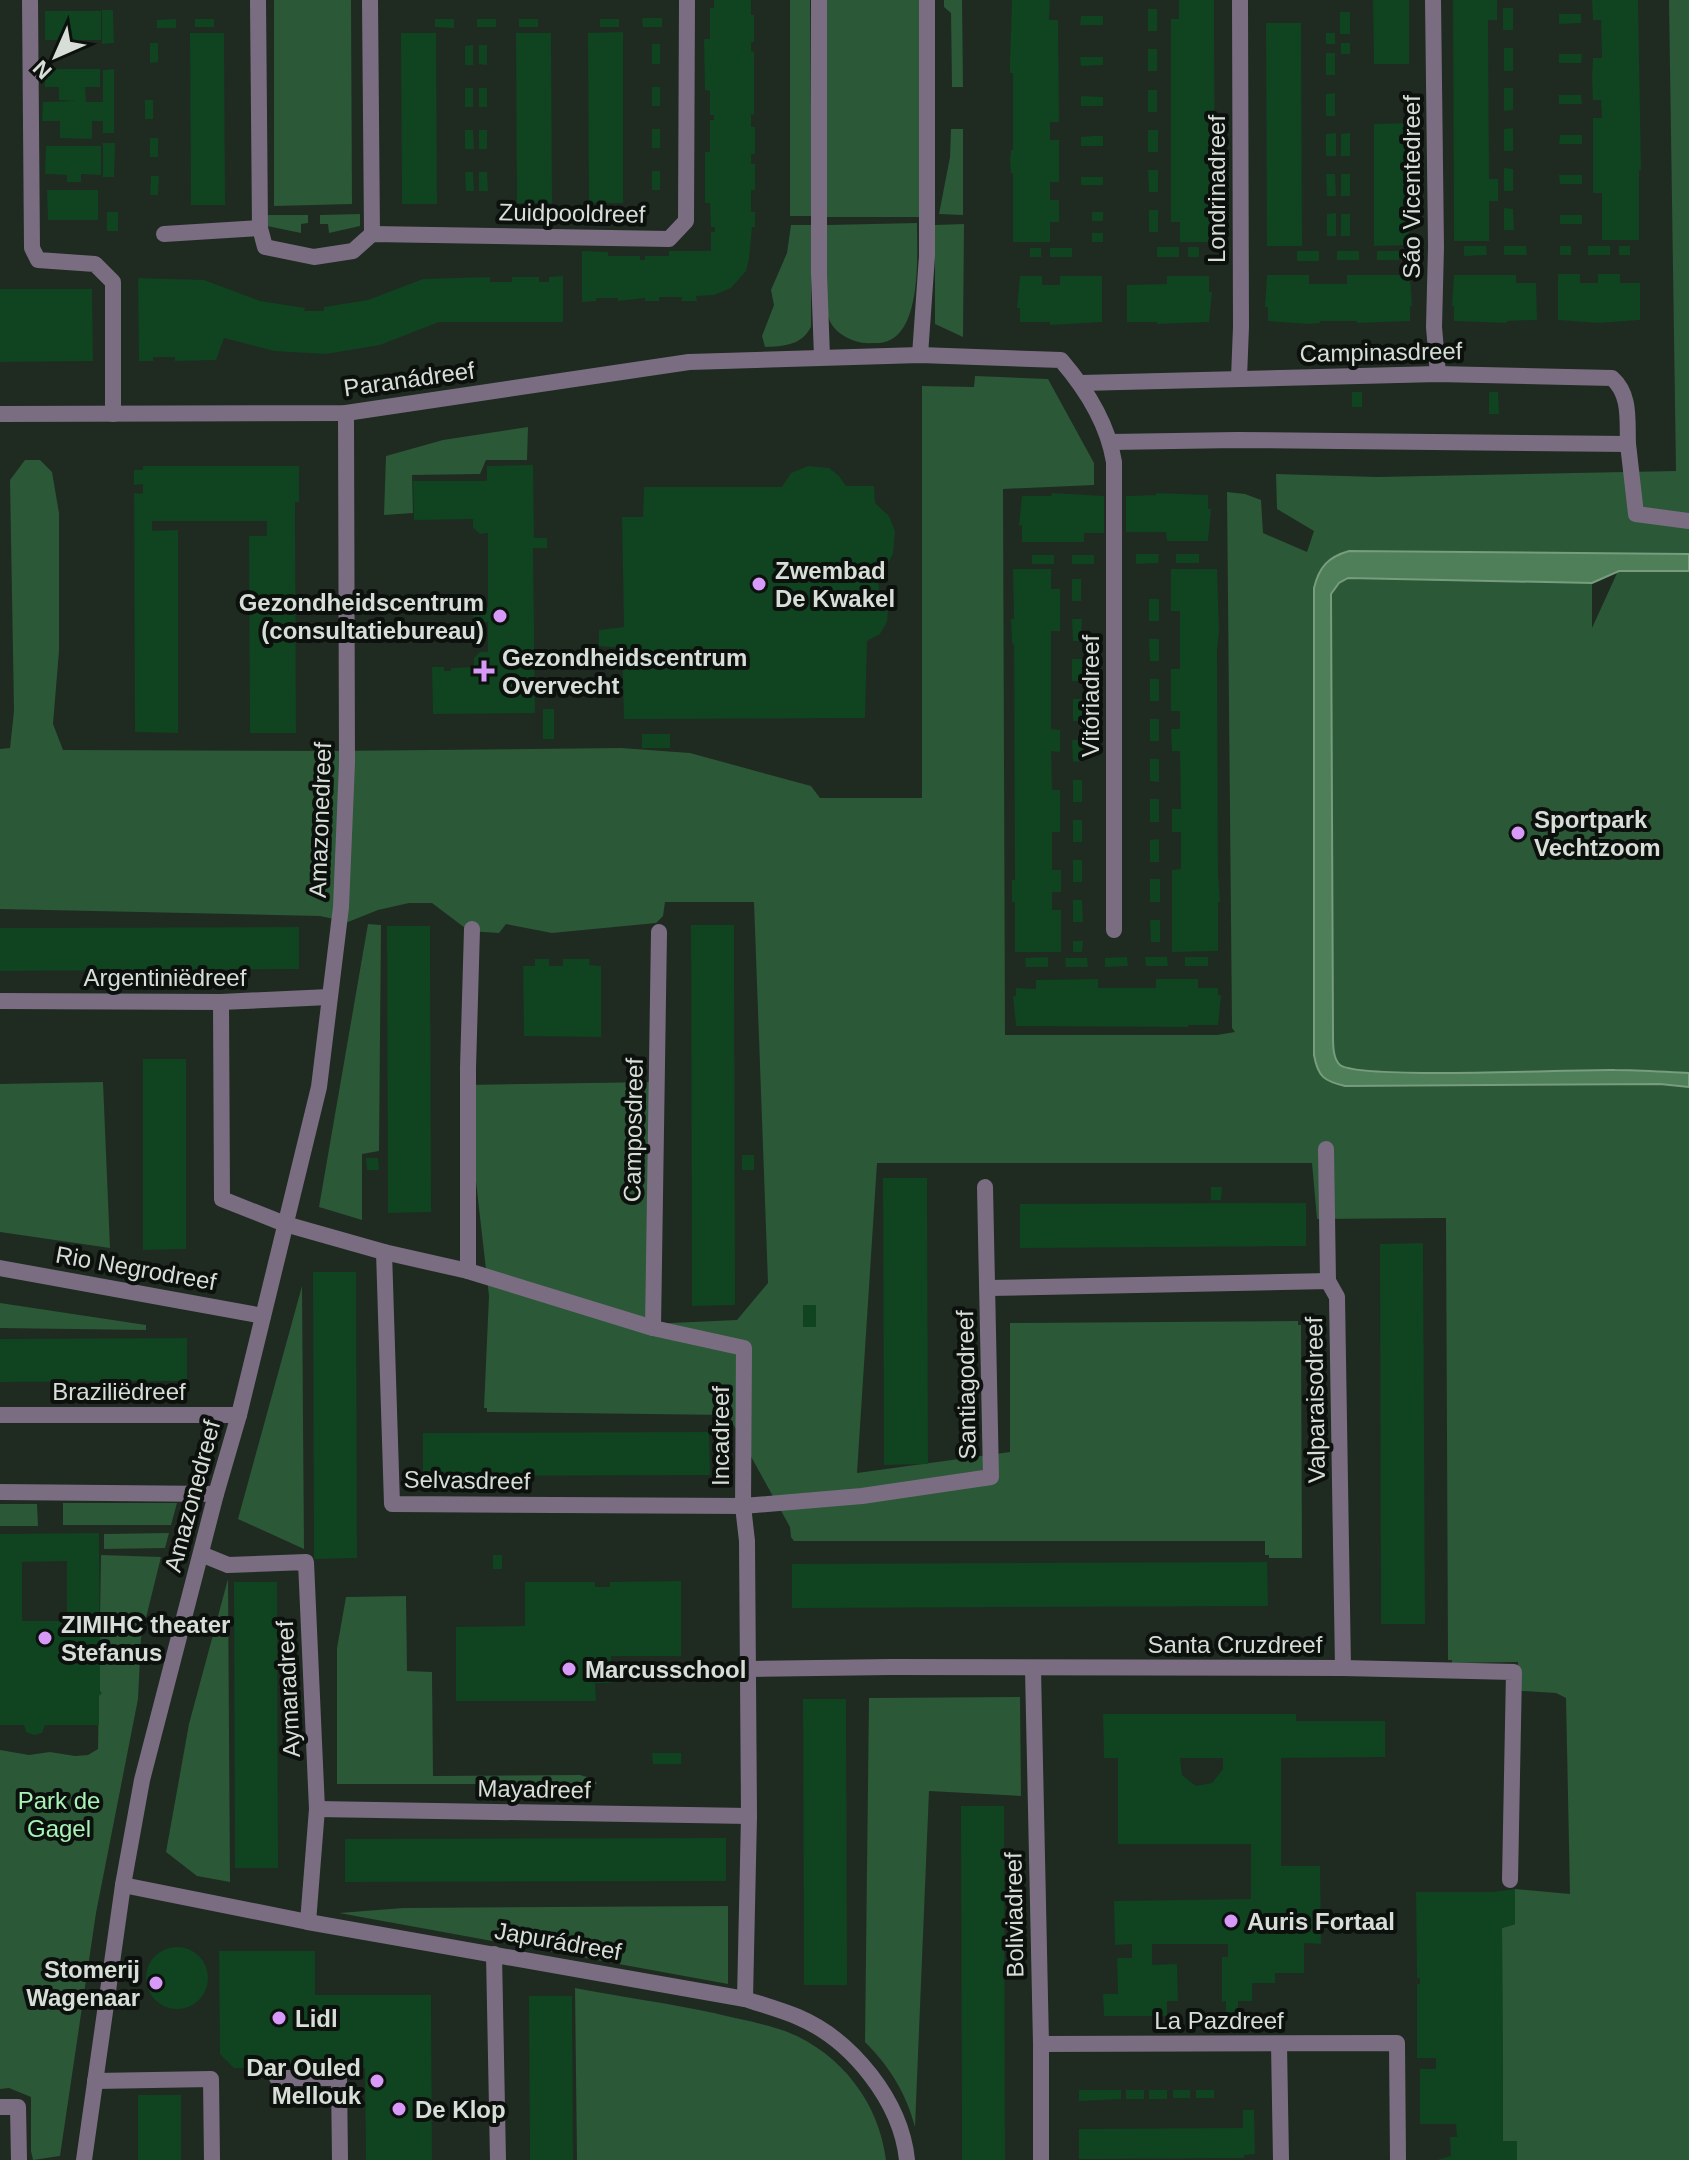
<svg xmlns="http://www.w3.org/2000/svg" width="1689" height="2160" font-family="Arial,sans-serif">
<rect width="100%" height="100%" fill="#1f2a21"/>
<!-- green -->
<g fill="#2b5836">
<path d="M274 0H351L352 204 274 206Z"/>
<path d="M790 0H810L812 216H790Z"/>
<rect x="826" y="0" width="93" height="217"/>
<path d="M944 0H962L963 87H952L951 13 944 7Z"/>
<path d="M1669 0H1689V554L1349 551C1328 557 1319 567 1314 588L1315 1032 1331 594 1339 583 1348 578 1592 583V628L1618 571H1689V2160H1517V2141H1503L1502 1928 1515 1924V1889L1570 1894 1566 1698 1556 1693 1522 1691 1518 1688V1662L1452 1663V1660H1448L1446 1218 1317 1219 1312 1163H877L857 1473 1010 1452V1323L1298 1321V1325H1301L1302 1558H1269V1555H1265V1541H794L791 1537 790 1527 728 1415 487 1412V1408H484L489 1296 465 1085 655 1082 649 1324 737 1320 768 1283 754 902H665L663 916 656 923 552 933 506 924 499 933 469 931 432 903H409L378 910 348 922 320 916 0 909V749L10 748 14 711 10 480 25 460H40L52 472 59 513V651L53 724 63 750 329 751 621 748 690 753 811 786 820 798H922V386L974 387 975 376 1048 379 1094 463V485L1003 489 1005 1035H1217L1235 1032 1232 1028 1227 492 1245 494 1261 500 1263 533 1307 552 1314 531 1277 509 1276 474 1377 477 1676 471Z"/>
<path d="M951 129H963V215L939 214 950 157Z"/>
<path d="M360 214V226L329 233 328 224H320V215Z"/>
<path d="M266 215H308V223L301 224V233L267 226Z"/>
<path d="M917 223C917 254 923 340 879 343 870 343 863 344 855 341 841 336 829 327 827 311 822 286 827 251 827 225Z"/>
<path d="M964 224 963 337 935 324V225Z"/>
<path d="M791 225H811V327C801 346 783 346 765 347L762 336 774 305 771 290 787 253Z"/>
<path d="M528 427 527 460H486L480 474 412 475 413 513 384 515 386 456 443 440Z"/>
<path d="M368 924 381 925 379 1151 362 1154V1220L319 1207Z"/>
<path d="M103 1082 110 1248 0 1232V1084Z"/>
<path d="M302 1286 304 1549 238 1519Z"/>
<path d="M0 1303 146 1325V1330L0 1328Z"/>
<path d="M63 1503H177L171 1525H63Z"/>
<path d="M0 1504H37L38 1526H0Z"/>
<path d="M169 1533 165 1548 104 1549V1534Z"/>
<path d="M101 1555 161 1557 141 1638 138 1699 96 1913 60 2156 33 2160 31 2151V2097L9 2088 0 2089V1750L29 1755 50 1752 75 1756 88 1755 98 1749Z"/>
<path d="M228 1579 230 1882 197 1876 166 1852 189 1724Z"/>
<path d="M406 1596 407 1671 432 1672 433 1776 580 1775 594 1779 597 1784H337V1648L346 1597Z"/>
<path d="M1020 1697 1021 1796 929 1791 915 2127C906 2093 890 2067 865 2042L869 1698Z"/>
<path d="M728 1906V1984L339 1913 403 1908Z"/>
<path d="M575 1988C621 1997 668 2003 714 2013 737 2019 763 2023 785 2031 840 2052 879 2102 886 2160H577Z"/>
</g>
<!-- water -->
<path fill="#4e7f58" stroke="#779c7e" stroke-width="2" d="M1349 551 1689 554V571H1619L1592 583 1348 578 1339 583 1331 594 1333 1036C1333 1045 1333 1059 1340 1065 1360 1080 1576 1069 1615 1070 1640 1070 1665 1072 1689 1073V1087L1660 1084 1345 1086C1324 1081 1318 1077 1314 1055V588C1319 567 1328 557 1349 551Z"/>
<!-- building -->
<g fill="#104320" fill-rule="evenodd">
<path d="M714 0H751V15H754V42H751V51L754 52V115L751 114V127H755V154H751V164H755V190H751V212H755V227H752L749 259 746 271 731 288 714 295 696 296 697 301H681L682 297H659V301H645V298L618 301V298H596V301L582 302V251L608 252V256H640V260H645V256H669V251H711V232H715V227H711L710 203H705V152H710V120H714V115H710V91L705 90 704 39H710V8H714Z"/>
<path d="M1012 0H1050L1049 20H1058L1059 122H1050V140H1059V182H1050V200H1059V222H1050V242H1013V173H1011L1010 161 1011 150H1013V73H1010V62Z"/>
<path d="M1179 0H1214L1215 242H1180V222H1171V19H1179Z"/>
<path d="M1373 0H1409V64H1374Z"/>
<path d="M1453 0H1497V20H1488L1489 179H1498V201H1489V241H1454Z"/>
<path d="M1592 0H1638L1641 170H1639V240H1602V193H1593V118H1602L1601 100H1593L1592 79 1593 58H1602L1601 20H1593Z"/>
<rect x="1503" y="8" width="10" height="22"/>
<rect x="1148" y="9" width="9" height="22"/>
<path d="M102 10H113L114 43 102 44Z"/>
<path d="M45 11H101V40H80V49H65V40H45Z"/>
<rect x="1340" y="12" width="10" height="22"/>
<path d="M1559 14H1581V23L1559 24Z"/>
<path d="M1081 16H1103V25H1080Z"/>
<path d="M642 18H662V27H643Z"/>
<path d="M176 19V28H157V20Z"/>
<rect x="195" y="19" width="19" height="8"/>
<path d="M435 19H454V28L435 27Z"/>
<rect x="477" y="19" width="19" height="8"/>
<rect x="519" y="19" width="19" height="8"/>
<rect x="600" y="19" width="19" height="8"/>
<path d="M1266 23H1301L1302 246H1267Z"/>
<path d="M623 32V203H589L588 33Z"/>
<path d="M190 33H224L225 205H191Z"/>
<path d="M401 33H436L437 204H402Z"/>
<path d="M516 33H551L552 203H517Z"/>
<rect x="1326" y="33" width="9" height="11"/>
<path d="M150 43H158V62L150 63Z"/>
<rect x="1341" y="43" width="9" height="11"/>
<rect x="652" y="44" width="8" height="20"/>
<path d="M473 45V65H465V46Z"/>
<path d="M479 45H487V65L479 64Z"/>
<rect x="1504" y="48" width="9" height="23"/>
<rect x="1148" y="49" width="9" height="22"/>
<rect x="1326" y="53" width="9" height="22"/>
<path d="M1559 54H1582L1581 63H1559Z"/>
<path d="M1080 57H1103V65L1081 66Z"/>
<path d="M45 69H100V87H85L86 102H103V70L114 69V133H103V121H92V139L60 138V121H42L43 102 76 101 59 100V87H45Z"/>
<rect x="652" y="87" width="8" height="19"/>
<rect x="465" y="88" width="8" height="19"/>
<rect x="479" y="88" width="8" height="19"/>
<path d="M1504 88H1513V110L1504 111Z"/>
<rect x="1148" y="90" width="9" height="22"/>
<path d="M1335 93V116H1326V94Z"/>
<path d="M1559 95H1581L1582 104H1559Z"/>
<path d="M1081 96 1103 97V106H1081Z"/>
<rect x="145" y="100" width="8" height="19"/>
<path d="M1409 123V245L1374 246V124Z"/>
<path d="M1513 128V151H1504V129Z"/>
<rect x="652" y="129" width="8" height="19"/>
<path d="M465 130H473L474 149H465Z"/>
<rect x="479" y="130" width="8" height="19"/>
<rect x="1148" y="130" width="10" height="22"/>
<path d="M1336 133V156H1326V134Z"/>
<path d="M1350 133V156H1341V134Z"/>
<path d="M1560 135H1582V144H1559Z"/>
<path d="M1092 136H1103V146H1081V137Z"/>
<rect x="150" y="138" width="8" height="19"/>
<path d="M103 143H115L114 177H103Z"/>
<path d="M46 146H101V175L81 174V182H67V175L45 174Z"/>
<path d="M1504 168 1513 169V191H1504Z"/>
<path d="M1148 170H1158V192H1149Z"/>
<rect x="652" y="171" width="8" height="19"/>
<path d="M465 172H473L474 191H466Z"/>
<path d="M479 172H487L488 191H479Z"/>
<path d="M1326 174H1335L1336 196H1327Z"/>
<rect x="1341" y="174" width="9" height="22"/>
<path d="M1559 175H1582V184H1560Z"/>
<path d="M151 176H159L158 195H150Z"/>
<rect x="1081" y="177" width="22" height="8"/>
<path d="M47 190H98V220H48Z"/>
<path d="M1504 208 1513 209 1514 230H1504Z"/>
<rect x="1149" y="210" width="9" height="22"/>
<rect x="107" y="212" width="11" height="19"/>
<rect x="1092" y="212" width="11" height="9"/>
<path d="M1336 213V236H1327V214Z"/>
<rect x="1341" y="214" width="9" height="22"/>
<rect x="1560" y="215" width="22" height="9"/>
<rect x="1092" y="233" width="11" height="9"/>
<path d="M1464 246H1486L1487 255 1464 256Z"/>
<path d="M1504 246H1526L1527 255H1504Z"/>
<rect x="1560" y="246" width="11" height="9"/>
<rect x="1588" y="246" width="22" height="9"/>
<rect x="1619" y="246" width="11" height="9"/>
<rect x="1157" y="247" width="22" height="10"/>
<rect x="1188" y="247" width="11" height="10"/>
<rect x="1030" y="248" width="11" height="9"/>
<rect x="1050" y="248" width="22" height="9"/>
<rect x="1297" y="251" width="22" height="10"/>
<rect x="1337" y="251" width="22" height="9"/>
<rect x="1377" y="251" width="22" height="9"/>
<path d="M1558 274H1580V283H1598V274H1620V283H1640V320L1599 323 1558 320Z"/>
<path d="M1267 275H1309V284H1347V275H1410L1412 306H1410V321L1357 323V321H1320V323L1308 324 1268 321V307H1265Z"/>
<path d="M1454 275H1516V283H1536L1537 320 1507 321V323L1454 321V306H1452Z"/>
<path d="M563 276V322H439L380 345 326 354 274 351 224 338 216 360 175 361V357H153V361H139L138 278 204 280 260 301 305 308 304 311H324V307L368 300 423 279 490 277V282H512V277H539V282H549V277Z"/>
<path d="M1020 276H1042V285H1060V276H1102V322L1050 325V322H1020V308H1017Z"/>
<path d="M1167 276H1209V292H1212L1209 322 1157 324V322H1127V285L1167 284Z"/>
<path d="M0 289H92L93 361 0 362Z"/>
<rect x="1352" y="392" width="10" height="15"/>
<path d="M1489 392H1498L1499 414H1489Z"/>
<path d="M533 465 534 538H547V548H533L535 713 433 714 432 667H444V671H451V668L474 667V658L480 652H488V622H473V608H488V533L480 534 473 527V519L414 520 413 481H487V466Z"/>
<path d="M143 466H299V502H295L296 733H250L249 536H267V521H152V531L178 530V733L135 732 134 493 143 494V484L134 485V470H143Z"/>
<path d="M808 466 829 468 839 476 846 486H874L875 503 889 516 895 531 893 554 878 580 879 591 888 610 887 622 880 634 867 641 865 718 624 719 622 648 599 646V630L624 627 622 517H643L644 487H782L791 473Z"/>
<path d="M1052 493 1104 496V533H1084V542H1022V525L1019 526 1022 496H1051Z"/>
<path d="M1156 493 1208 495V509H1211L1208 541H1167L1166 532H1126V496L1156 495Z"/>
<path d="M1136 554H1159L1158 563 1136 564Z"/>
<rect x="1176" y="554" width="23" height="9"/>
<rect x="1032" y="555" width="22" height="9"/>
<rect x="1072" y="555" width="22" height="9"/>
<path d="M1013 569H1051V589H1060V631H1051V729L1060 730V752L1051 751 1052 790H1060V832H1052V870H1061V892H1052V910H1061V952H1015V902H1012V880H1015L1014 646 1012 642 1011 619H1014Z"/>
<path d="M1171 569H1217L1219 630 1217 650 1218 871 1220 902H1218V951L1172 952V870L1181 869V832H1172V809H1181L1180 751H1172L1171 729H1180V711H1171V669H1180V611H1171Z"/>
<rect x="1072" y="579" width="9" height="22"/>
<rect x="1149" y="599" width="10" height="22"/>
<path d="M1072 619H1082L1081 641H1073Z"/>
<path d="M1149 639H1159V661H1150Z"/>
<rect x="1072" y="659" width="10" height="22"/>
<rect x="1150" y="679" width="9" height="22"/>
<rect x="1073" y="699" width="9" height="22"/>
<rect x="543" y="709" width="11" height="30"/>
<rect x="1150" y="719" width="9" height="22"/>
<rect x="642" y="734" width="28" height="14"/>
<path d="M1072 740H1082V761L1073 762Z"/>
<path d="M1150 759H1159V782L1150 781Z"/>
<rect x="1073" y="780" width="9" height="22"/>
<rect x="1150" y="799" width="9" height="23"/>
<rect x="1073" y="820" width="9" height="22"/>
<path d="M1159 839V862H1150V840Z"/>
<rect x="1073" y="860" width="9" height="22"/>
<rect x="1150" y="879" width="10" height="23"/>
<path d="M1073 900H1082L1083 922H1073Z"/>
<path d="M1150 920H1160V942H1151Z"/>
<path d="M691 925H734L735 1305 692 1306Z"/>
<path d="M387 926H430L431 1212 388 1213Z"/>
<path d="M299 927V969L0 971V928Z"/>
<path d="M1073 941H1083L1082 952H1073Z"/>
<path d="M1048 957V967H1026L1025 958Z"/>
<path d="M1127 957 1128 966 1105 967V958Z"/>
<path d="M1145 957H1167L1168 966H1146Z"/>
<rect x="1185" y="957" width="23" height="9"/>
<path d="M1065 958H1087L1088 967H1066Z"/>
<path d="M535 959H549V966H563V959H590L589 965 601 966V1037L524 1036 523 966H535Z"/>
<path d="M1098 979V988H1156V979H1198V988H1218V995H1221L1218 1025H1188V1027L1016 1026 1013 996H1016V988L1036 989V980Z"/>
<path d="M143 1059H186V1249L143 1250Z"/>
<rect x="742" y="1155" width="12" height="15"/>
<path d="M366 1158H378L379 1170H367Z"/>
<path d="M883 1178H927L928 1464 884 1465Z"/>
<path d="M1211 1187H1222L1221 1200H1211Z"/>
<path d="M1306 1203V1246L1020 1248V1204Z"/>
<path d="M1423 1243 1425 1624H1381L1380 1244Z"/>
<path d="M313 1272H356L357 1558 314 1559Z"/>
<rect x="803" y="1305" width="13" height="22"/>
<path d="M187 1338V1381L0 1382V1339Z"/>
<path d="M709 1432 710 1475 423 1476V1433Z"/>
<path d="M99 1533 100 1691 102 1693 99 1696V1725H45L42 1733 34 1735 26 1732 24 1725H0V1534ZM67 1561V1621H22V1562Z"/>
<rect x="493" y="1555" width="9" height="14"/>
<path d="M1267 1562 1268 1606 792 1608V1564Z"/>
<path d="M681 1581V1656H611V1683H595L596 1701H456V1627L525 1626V1582H595V1587H610V1582Z"/>
<path d="M234 1582H277L278 1868H235Z"/>
<path d="M803 1699H846L847 1985H804Z"/>
<path d="M1103 1714H1296V1721H1385V1757L1281 1758V1866H1320L1321 1944 1304 1943V1973H1275V1983H1252V2001H1238V2015H1226V2001L1222 2002V1957H1228V1944H1152V1965L1177 1964 1178 2001H1167V2016H1104L1103 1994H1118L1117 1958H1132V1944L1115 1945 1114 1901 1251 1899V1844H1118V1758H1104ZM1180 1758H1223V1769L1212 1783 1196 1786 1182 1775Z"/>
<path d="M652 1753H681V1764H653Z"/>
<path d="M961 1806H1004L1005 2160H962Z"/>
<path d="M726 1838V1881L345 1882V1839Z"/>
<path d="M1515 1889V1924L1502 1928 1503 2141H1517V2160H1437L1451 2156 1450 2137H1457L1456 2124H1420V2069H1436V2058H1417V1984H1420V1978H1417L1416 1892H1493Z"/>
<circle cx="177" cy="1978" r="31"/>
<path d="M219 1951H315V1995H431L432 2160H366L365 2068H308V2075H298L297 2068H234L220 2054Z"/>
<path d="M529 1996H572L573 2160H530Z"/>
<path d="M1079 2090H1121V2099L1079 2101Z"/>
<rect x="1126" y="2090" width="18" height="9"/>
<rect x="1149" y="2090" width="18" height="9"/>
<rect x="1173" y="2090" width="17" height="8"/>
<rect x="1196" y="2090" width="18" height="8"/>
<rect x="138" y="2095" width="43" height="65"/>
<path d="M1243 2110H1254L1255 2154 1244 2155V2158L1079 2159V2129L1243 2128Z"/>
</g>
<g fill="none" stroke-linecap="round" stroke-linejoin="round">
<!-- pedestrian -->
<path stroke="#7a6d82" stroke-width="16" d="M277 2078H339L340 2160"/>
<!-- minor -->
<g stroke="#7a6d82" stroke-width="16">
<path d="M30 0 32 248 38 260 95 264 113 282V414"/>
<path d="M258 0 260 228 265 247 314 257 353 251 372 234 669 239 686 221 687 0"/>
<path d="M370 0 372 234"/>
<path d="M819 0V274L822 357"/>
<path d="M1433 0 1436 247 1434 327 1438 374"/>
<path d="M164 234 260 228"/>
<path d="M920 355 927 256V0"/>
<path d="M1239 378 1241 327 1240 0"/>
<path d="M1081 383 1438 374 1612 378C1631 395 1627 420 1628 444L1237 440 1111 442"/>
<path d="M0 414 346 413 689 362 920 355 1061 360C1086 389 1108 425 1114 462V930"/>
<path d="M1628 444 1636 514 1689 521"/>
<path d="M0 1001 221 1002 329 997"/>
<path d="M221 1002 222 1199 285 1224 384 1252 468 1271 653 1328 744 1348 743 1506 747 1541 749 1816 745 1999"/>
<path d="M1326 1149 1328 1281"/>
<path d="M384 1252 392 1504 743 1506 862 1496 991 1477 985 1187"/>
<path d="M0 1268 263 1316"/>
<path d="M468 1271V1068L472 929"/>
<path d="M989 1288 1328 1281 1337 1297 1343 1668"/>
<path d="M653 1328 659 932"/>
<path d="M0 1415H239"/>
<path d="M0 1492 216 1494"/>
<path d="M201 1554 228 1565 306 1562 317 1809 308 1922"/>
<path d="M748 1669 891 1667 1343 1668 1514 1672 1510 1880"/>
<path d="M1033 1669 1041 2044V2160"/>
<path d="M317 1809 749 1816"/>
<path d="M123 1885 308 1922 745 1999C763 2005 781 2010 798 2017 852 2040 901 2101 907 2160"/>
<path d="M494 1954 498 2160"/>
<path d="M1041 2044 1397 2043 1398 2160"/>
<path d="M1279 2044 1281 2160"/>
<path d="M95 2081 211 2079 212 2160"/>
<path d="M0 2107H18L19 2160"/>
<path d="M84 2160 123 1885 142 1780 216 1494 239 1415 319 1087 341 907 347 763 346 413"/>
</g>
</g>
<!-- markers -->
<g fill="#d89af8" stroke="#0d110d" stroke-width="3">
<circle cx="759" cy="584" r="8"/>
<circle cx="500" cy="616" r="8"/>
<path d="M480 659h8v8h8v8h-8v8h-8v-8h-8v-8h8z"/>
<circle cx="1518" cy="833" r="8"/>
<circle cx="45" cy="1638" r="8"/>
<circle cx="569" cy="1669" r="8"/>
<circle cx="1231" cy="1921" r="8"/>
<circle cx="156" cy="1983" r="8"/>
<circle cx="279" cy="2018" r="8"/>
<circle cx="377" cy="2081" r="8"/>
<circle cx="399" cy="2109" r="8"/>
</g>
<g text-anchor="middle" dominant-baseline="central" stroke-width="8" stroke-linejoin="round" paint-order="stroke">
<!-- street labels -->
<g font-size="24" fill="#d7ded8" stroke="#0d110d">
<text transform="translate(1411 187) rotate(-90)">Sáo Vicentedreef</text>
<text transform="translate(1216 189) rotate(-90)">Londrinadreef</text>
<text transform="translate(572 213) rotate(1)">Zuidpooldreef</text>
<text transform="translate(1381 352) rotate(-1)">Campinasdreef</text>
<text transform="translate(409 379) rotate(-8)">Paranádreef</text>
<text transform="translate(1090 696) rotate(-90)">Vitóriadreef</text>
<text transform="translate(320 820) rotate(-88)">Amazonedreef</text>
<text x="165" y="977">Argentiniëdreef</text>
<text transform="translate(633 1130) rotate(-89)">Camposdreef</text>
<text transform="translate(136 1268) rotate(10)">Rio Negrodreef</text>
<text transform="translate(966 1385) rotate(-91)">Santiagodreef</text>
<text x="119" y="1391">Braziliëdreef</text>
<text transform="translate(1315 1400) rotate(-91)">Valparaisodreef</text>
<text transform="translate(720 1436) rotate(-90)">Incadreef</text>
<text transform="translate(467 1480) rotate(1)">Selvasdreef</text>
<text transform="translate(192 1496) rotate(-75)">Amazonedreef</text>
<text x="1235" y="1644">Santa Cruzdreef</text>
<text transform="translate(288 1689) rotate(-93)">Aymaradreef</text>
<text transform="translate(534 1789) rotate(1)">Mayadreef</text>
<text transform="translate(1014 1915) rotate(-91)">Boliviadreef</text>
<text transform="translate(558 1941) rotate(10)">Japurádreef</text>
<text x="1219" y="2020">La Pazdreef</text>
</g>
<!-- poi labels -->
<g font-size="24" font-weight="bold" fill="#d7ded8" stroke="#0d110d" text-anchor="start">
<text x="775" y="570">Zwembad<tspan x="775" dy="28">De Kwakel</tspan></text>
<text x="484" y="602" text-anchor="end">Gezondheidscentrum<tspan x="484" dy="28">(consultatiebureau)</tspan></text>
<text x="502" y="657">Gezondheidscentrum<tspan x="502" dy="28">Overvecht</tspan></text>
<text x="1534" y="819">Sportpark<tspan x="1534" dy="28">Vechtzoom</tspan></text>
<text x="61" y="1624">ZIMIHC theater<tspan x="61" dy="28">Stefanus</tspan></text>
<text x="585" y="1669">Marcusschool</text>
<text x="1247" y="1921">Auris Fortaal</text>
<text x="140" y="1969" text-anchor="end">Stomerij<tspan x="140" dy="28">Wagenaar</tspan></text>
<text x="295" y="2018">Lidl</text>
<text x="361" y="2067" text-anchor="end">Dar Ouled<tspan x="361" dy="28">Mellouk</tspan></text>
<text x="415" y="2109">De Klop</text>
</g>
<!-- park labels -->
<g font-size="24" fill="#a8f3b7" stroke="#0d110d">
<text x="59" y="1800">Park de<tspan x="59" dy="28">Gagel</tspan></text>
</g>
</g>
<!-- north arrow -->
<g transform="translate(56 56) rotate(225)" stroke="#0d110d" stroke-width="6" paint-order="stroke">
<path d="M0-6L14 30L0 20L-14 30Z" fill="#d7ded8"/>
<text y="-12" font-size="22" font-weight="bold" text-anchor="middle" fill="#d7ded8">N</text>
</g>
</svg>
